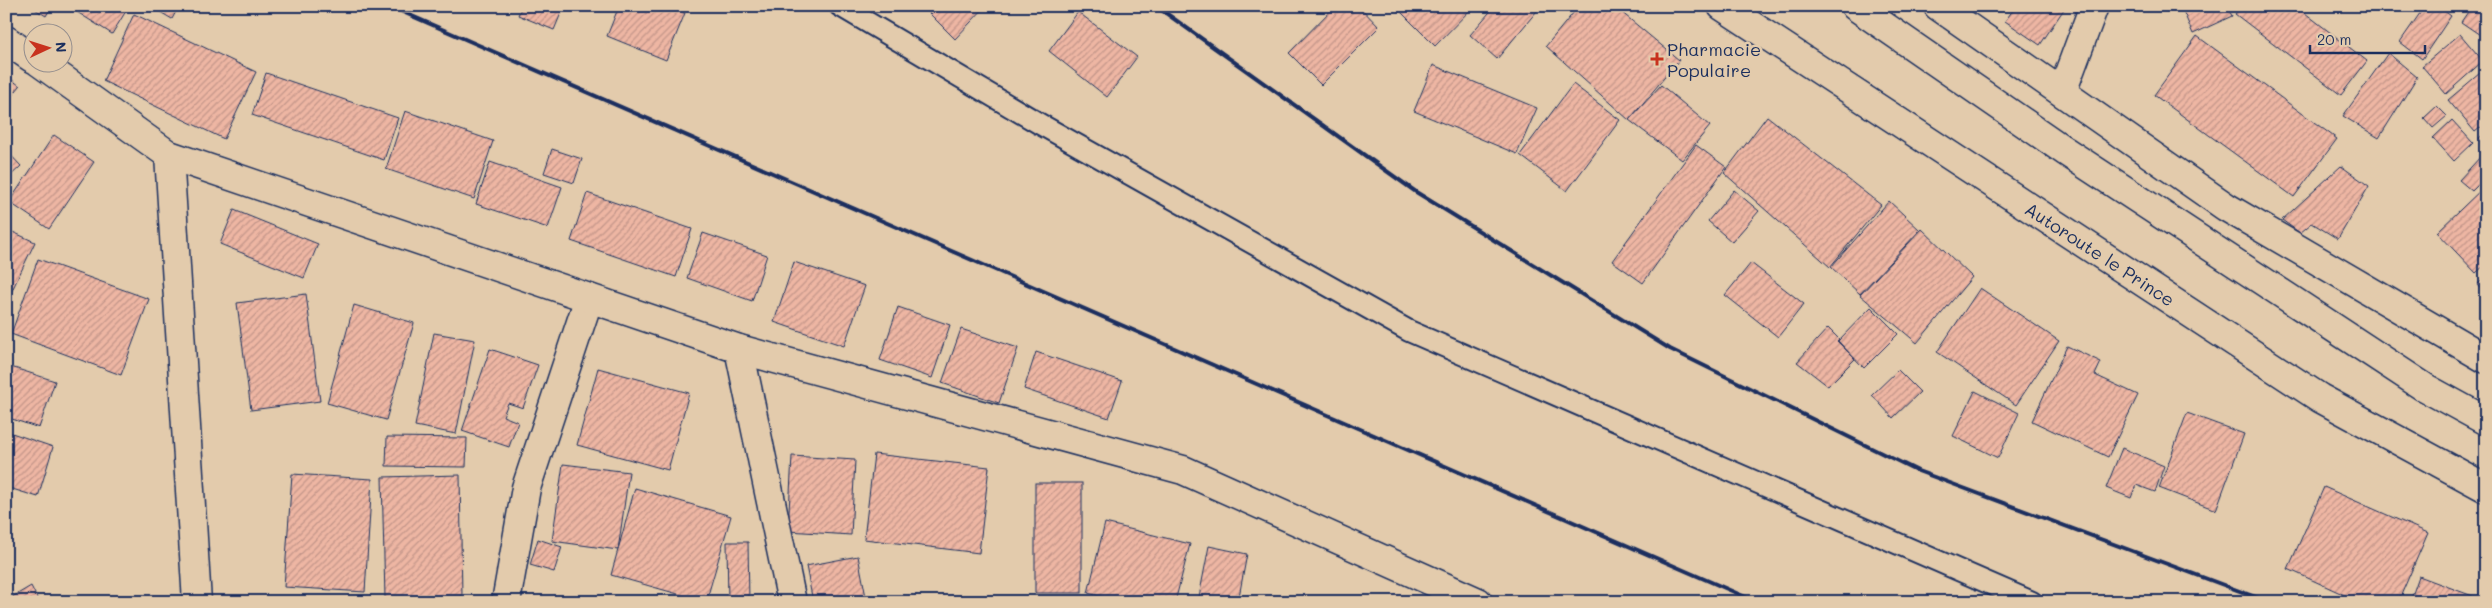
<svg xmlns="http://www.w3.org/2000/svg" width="2492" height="608" font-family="Mali,sans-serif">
<defs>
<pattern id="building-hatch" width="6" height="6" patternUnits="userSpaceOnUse" patternTransform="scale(1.25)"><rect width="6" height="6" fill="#eeb6a3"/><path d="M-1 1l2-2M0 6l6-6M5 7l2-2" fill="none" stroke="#c09488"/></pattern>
</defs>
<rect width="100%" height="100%" fill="#e3cbac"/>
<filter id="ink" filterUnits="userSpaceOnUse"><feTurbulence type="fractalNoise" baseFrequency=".02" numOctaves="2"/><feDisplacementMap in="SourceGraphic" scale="10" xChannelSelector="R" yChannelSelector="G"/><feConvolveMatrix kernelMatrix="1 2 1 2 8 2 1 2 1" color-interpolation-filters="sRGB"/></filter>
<g filter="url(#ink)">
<!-- building -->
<g fill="url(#building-hatch)" stroke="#1b2f5e">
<path d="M30 6H52L46 16Z"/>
<path d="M81 6H129L112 34 77 12Z"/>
<path d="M150 6H179L172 19Z"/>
<path d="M522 6H564L554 30 518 15Z"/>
<path d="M619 6H667L685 13 666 60 607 36Z"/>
<path d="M922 6H986L955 39Z"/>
<path d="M1335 6H1359L1379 27 1321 85 1289 53Z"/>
<path d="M1395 6H1474L1435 46Z"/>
<path d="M1495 6H1541L1497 59 1470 35Z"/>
<path d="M1579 6H1614L1679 60 1629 120 1546 46Z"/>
<path d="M1991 6H2004L2000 12Z"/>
<path d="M2016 6H2066L2040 45 2005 21Z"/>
<path d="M2181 6H2227L2232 16 2193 34Z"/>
<path d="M2241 6H2296L2367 61 2341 95 2235 14Z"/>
<path d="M2425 6H2438L2451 16 2422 59 2400 42Z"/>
<path d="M2472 6 2486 14V39L2461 22Z"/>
<path d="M1078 12 1137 57 1107 97 1049 51Z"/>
<path d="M134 14 256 72 224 139 103 81Z"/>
<path d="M2460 34 2483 61 2446 94 2422 66Z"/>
<path d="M2197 36 2337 139 2294 197 2154 95Z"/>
<path d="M2388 53 2417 77 2379 138 2343 116Z"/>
<path d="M1433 65 1537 108 1517 154 1414 111Z"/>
<path d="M2486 68V123L2475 132 2448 100Z"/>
<path d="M266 73 398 118 384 160 252 115Z"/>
<path d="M6 75 20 86 11 97 6 92Z"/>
<path d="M1573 84 1620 120 1567 191 1520 155Z"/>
<path d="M1661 85 1710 126 1682 160 1629 120Z"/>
<path d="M2437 106 2447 116 2433 128 2424 118Z"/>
<path d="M405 111 493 141 474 199 386 169Z"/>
<path d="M1767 116 1881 205 1830 267 1724 173Z"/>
<path d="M2452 120 2473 143 2454 161 2433 138Z"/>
<path d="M2486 132V146L2479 138Z"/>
<path d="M54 135 94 162 49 229 9 202Z"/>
<path d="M1696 145 1726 167 1643 283 1612 261Z"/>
<path d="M552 149 582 159 574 183 544 173Z"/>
<path d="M6 150 21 166 6 180Z"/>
<path d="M2482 155 2486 159V177L2472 191 2459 180Z"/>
<path d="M490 162 562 187 548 228 476 204Z"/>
<path d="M2341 166 2369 186 2338 239 2312 223 2300 233 2282 220Z"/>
<path d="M2485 186 2486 264 2476 273 2437 232Z"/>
<path d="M1734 190 1759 211 1732 242 1708 221Z"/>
<path d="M587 193 692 229 676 277 571 241Z"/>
<path d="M1889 201 1920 230 1860 294 1831 267Z"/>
<path d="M234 210 318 244 304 278 220 244Z"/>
<path d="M6 229 35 242 6 303Z"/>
<path d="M1922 229 1972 277 1917 343 1860 295Z"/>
<path d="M703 233 767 255 752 301 687 278Z"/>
<path d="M38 259 149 299 121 375 11 334Z"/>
<path d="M794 262 865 286 844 346 774 322Z"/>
<path d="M1751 263 1804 304 1778 337 1725 295Z"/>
<path d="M2486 276V295L2477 285Z"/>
<path d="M1980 288 2059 341 2016 405 1937 352Z"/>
<path d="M306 294 320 401 251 410 237 303Z"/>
<path d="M354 305 414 323 386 420 327 403Z"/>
<path d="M898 307 950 325 932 378 880 360Z"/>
<path d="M1871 307 1898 334 1864 368 1838 341Z"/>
<path d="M1828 328 1839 339 1837 341 1855 359 1828 386 1797 362Z"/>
<path d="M961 329 1018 348 999 403 942 383Z"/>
<path d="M434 333 475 340 456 434 415 426Z"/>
<path d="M2067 346 2101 362 2095 375 2138 395 2108 457 2032 421Z"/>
<path d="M490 349 538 365 523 408 508 403 503 416 518 422 509 447 462 431Z"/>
<path d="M1036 352 1122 381 1109 418 1024 389Z"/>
<path d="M11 367 55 381 39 428 6 417V382Z"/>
<path d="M598 368 689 393 668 470 577 445Z"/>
<path d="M1898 370 1920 392 1893 418 1872 395Z"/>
<path d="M1975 391 2019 413 1998 458 1953 436Z"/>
<path d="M2187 413 2244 434 2216 510 2159 488Z"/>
<path d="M6 431 53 447 38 497 6 487Z"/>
<path d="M387 437 467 438 466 467 386 466Z"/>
<path d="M2122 448 2164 466 2155 492 2136 485 2131 498 2106 488Z"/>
<path d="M874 454 989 467 979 553 864 539Z"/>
<path d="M792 456 855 460 851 535 788 531Z"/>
<path d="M563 464 629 472 618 550 552 541Z"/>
<path d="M292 474 372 479 365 592 284 587Z"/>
<path d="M460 475 462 597 385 598 382 477Z"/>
<rect x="1035" y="483" width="47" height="110"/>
<path d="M2324 487 2428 533 2398 602H2360L2288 569Z"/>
<path d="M635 488 731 516 706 602 611 575Z"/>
<path d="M1105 523 1190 544 1175 602H1122L1088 593Z"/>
<path d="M538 539 562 547 554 572 530 565Z"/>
<path d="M727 542H748L749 602H728Z"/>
<path d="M1209 546 1247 554 1238 602H1198Z"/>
<path d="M858 556 867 602H813L806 566Z"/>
<path d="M2419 576 2486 601V602H2410Z"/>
<path d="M31 586 39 602H10L9 599Z"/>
<path d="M287 599 368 601V602H287Z"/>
</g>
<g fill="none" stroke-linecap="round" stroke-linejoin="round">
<!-- service casing -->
<g stroke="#1b2f5e" stroke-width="24">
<path id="service" d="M840 6 1040 124 1409 331 2032 602"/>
</g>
<!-- minor casing -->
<g stroke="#1b2f5e" stroke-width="31">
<g id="minor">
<path d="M1938 6 2226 207 2486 359"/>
<path d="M2062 92 2094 6"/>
<path d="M169 155 197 602"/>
<path d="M739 349 792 602"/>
<path d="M506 602 526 488 589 298"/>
</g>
</g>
<!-- tertiary casing -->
<g stroke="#1b2f5e" stroke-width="31">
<g id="tertiary">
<path d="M6 40 32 58"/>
<path d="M39 62 169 155 739 349 1183 470 1478 602"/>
</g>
</g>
<!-- primary casing -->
<g stroke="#1b2f5e" stroke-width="31">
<g id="primary">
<path d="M1722 6 2320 398 2486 488"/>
<path d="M1855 6 2065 151 2424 387 2486 421"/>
</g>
</g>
<!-- service -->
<use href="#service" stroke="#e3cbac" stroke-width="20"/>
<!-- minor -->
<use href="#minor" stroke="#e3cbac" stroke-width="28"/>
<!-- tertiary -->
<use href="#tertiary" stroke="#e3cbac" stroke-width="28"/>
<!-- primary -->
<use href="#primary" stroke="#e3cbac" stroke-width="28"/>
<!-- rail -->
<g stroke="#1b2f5e" stroke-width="4">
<path d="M389 6 1757 602"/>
<path d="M1156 6 1416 192 1670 349 1918 471 2269 602"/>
</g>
</g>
</g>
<!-- markers -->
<path fill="#c8321e" stroke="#e3cbac" stroke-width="2" d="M1654.5 51.5h5v5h5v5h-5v5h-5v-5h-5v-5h5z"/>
<g text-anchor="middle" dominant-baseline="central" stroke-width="5" stroke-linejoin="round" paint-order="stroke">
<!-- poi labels -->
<g font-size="18" fill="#1b2f5e" stroke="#e3cbac" text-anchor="start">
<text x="1667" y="49">Pharmacie<tspan x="1667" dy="21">Populaire</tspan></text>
</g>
<!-- street labels -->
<g font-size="18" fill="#1b2f5e" stroke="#e3cbac">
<text transform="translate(2100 254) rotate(33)">Autoroute le Prince</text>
</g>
</g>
<!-- margin -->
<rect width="2492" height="608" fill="none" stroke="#e3cbac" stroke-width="25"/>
<rect x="12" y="12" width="2467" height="583" fill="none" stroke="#1b2f5e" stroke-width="2" filter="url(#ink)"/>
<!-- north arrow -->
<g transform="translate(48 48) rotate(86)"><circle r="24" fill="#e3cbac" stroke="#938d8d"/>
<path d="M0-4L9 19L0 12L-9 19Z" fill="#c8321e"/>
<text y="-8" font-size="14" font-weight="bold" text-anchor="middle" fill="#1b2f5e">N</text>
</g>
<!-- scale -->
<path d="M2310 45v8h115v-8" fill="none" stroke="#1b2f5e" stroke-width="2.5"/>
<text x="2317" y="45" font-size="15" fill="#1b2f5e" stroke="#e3cbac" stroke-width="4" paint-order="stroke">20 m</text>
</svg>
